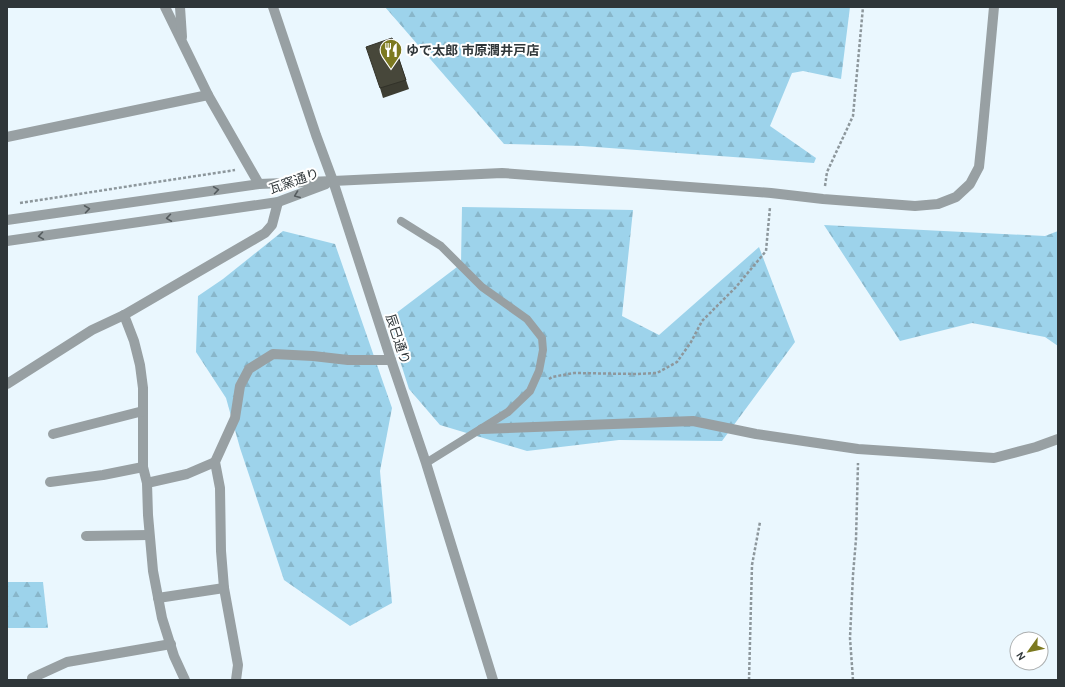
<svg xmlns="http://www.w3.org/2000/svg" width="1065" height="687" font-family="Karla,'Noto Sans JP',sans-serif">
<defs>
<pattern id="forest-firs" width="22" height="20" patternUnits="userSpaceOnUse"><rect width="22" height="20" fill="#9dd3eb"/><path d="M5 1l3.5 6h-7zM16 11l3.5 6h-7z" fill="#88b6ca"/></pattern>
</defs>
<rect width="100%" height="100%" fill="#eaf7fe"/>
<!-- forest -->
<g fill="url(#forest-firs)">
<path d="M385 7H850L841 79 803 71 792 73 770 126 816 158 814 163 582 146 504 144Z"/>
<path d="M462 207 633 210 622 316 659 335 759 247 795 342 722 441 619 440 527 451 440 425 409 389 387 320 461 264Z"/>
<path d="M824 225 1045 236 1058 231V346L1045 337 972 323 900 341Z"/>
<path d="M283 231 335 244 392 408 380 471 392 603 350 626 284 580 240 448 226 398 196 352 198 296 223 279Z"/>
<path d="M7 582H43L48 628H7Z"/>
</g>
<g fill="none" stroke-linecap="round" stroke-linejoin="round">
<!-- path -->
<g stroke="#8d979c" stroke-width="2.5" stroke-dasharray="3 2" stroke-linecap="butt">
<path d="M825 186 827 172 853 116 863 7"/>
<path d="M20 203 235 170"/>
<path d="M549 379 552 377 574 373 636 374 657 373 677 362 691 342 702 321 736 287 766 251 770 207"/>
<path d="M749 680 752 565 760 522"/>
<path d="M853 680 850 638 853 575 856 539 858 463"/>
</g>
<!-- service -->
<path stroke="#98a0a3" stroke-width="8" d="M401 221 441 246 482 287 527 319 542 338 543 350 539 371 530 391 508 412 426 463"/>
<!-- minor -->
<g stroke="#98a0a3" stroke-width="10">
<path d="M165 7 208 95 259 184"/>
<path d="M180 7 182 37"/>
<path d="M7 137 208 95"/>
<path d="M124 315 134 341 140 365 143 388V467L147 483 148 515 153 571 162 618 174 656 185 680"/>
<path d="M7 384 92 330 124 315 265 233 272 225 278 202"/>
<path d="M482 429 693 421 756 434 858 449 994 458 1036 447 1058 439"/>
<path d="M53 434 143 411"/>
<path d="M50 482 103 475 143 467"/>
<path d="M147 483 187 474 215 462"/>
<path d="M86 536 149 535"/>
<path d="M158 598 224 588"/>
<path d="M32 678 67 662 171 644"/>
<path d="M236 680 238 665 224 588 221 551 220 488 215 462 235 418 240 386 249 369 273 354 313 356 348 360H391"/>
</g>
<!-- tertiary -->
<g stroke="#98a0a3" stroke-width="10">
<path d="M273 7 316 135 333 181 391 360 426 463 493 680"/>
<path d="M7 220 259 184 333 181 502 173 771 193 823 199 915 206 938 204 956 197 970 184 979 167 982 138 994 7"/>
<path d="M7 241 278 202 326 184"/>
</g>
</g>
<!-- wall -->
<path fill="#3d3d32" d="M392 38 409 89 383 98 380 88Z"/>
<!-- building -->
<path fill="#47473a" stroke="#323229" d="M392 38 406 80 380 88 366 47Z"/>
<!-- one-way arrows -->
<defs><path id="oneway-chevron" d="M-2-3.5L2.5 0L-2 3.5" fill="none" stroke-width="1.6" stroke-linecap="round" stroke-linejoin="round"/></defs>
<g stroke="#545b5e">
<use href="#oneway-chevron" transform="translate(216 190) rotate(-8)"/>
<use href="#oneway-chevron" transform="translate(297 195) rotate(159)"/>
<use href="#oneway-chevron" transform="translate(87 209) rotate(-8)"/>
<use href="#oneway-chevron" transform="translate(169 218) rotate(172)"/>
<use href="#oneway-chevron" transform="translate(41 236) rotate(172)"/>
</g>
<!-- icons -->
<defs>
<g id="restaurant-pin" transform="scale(1.15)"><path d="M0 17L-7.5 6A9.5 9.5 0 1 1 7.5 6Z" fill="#7c7920" stroke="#fff"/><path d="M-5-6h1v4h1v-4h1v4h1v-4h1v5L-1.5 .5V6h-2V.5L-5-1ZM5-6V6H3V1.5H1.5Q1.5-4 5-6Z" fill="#fff"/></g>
</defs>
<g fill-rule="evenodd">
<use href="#restaurant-pin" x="391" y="50"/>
</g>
<g text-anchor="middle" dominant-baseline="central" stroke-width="4" stroke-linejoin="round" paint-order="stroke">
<!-- poi labels -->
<g font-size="13" font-weight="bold" fill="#2f3639" stroke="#fff" text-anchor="start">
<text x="406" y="50">ゆで太郎 市原潤井戸店</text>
</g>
<!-- street labels -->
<g font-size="13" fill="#2f3639" stroke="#fff">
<text transform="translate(294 181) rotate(-19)">瓦窯通り</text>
<text transform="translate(398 339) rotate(72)">辰巳通り</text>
</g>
</g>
<!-- border -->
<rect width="1065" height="687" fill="none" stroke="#2f3639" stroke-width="16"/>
<!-- north arrow -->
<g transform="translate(1029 651) rotate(237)"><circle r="19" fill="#ffffff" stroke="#acafb0"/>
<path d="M0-3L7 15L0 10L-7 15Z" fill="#7c7920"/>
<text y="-6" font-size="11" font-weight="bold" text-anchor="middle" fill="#2f3639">N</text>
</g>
</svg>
